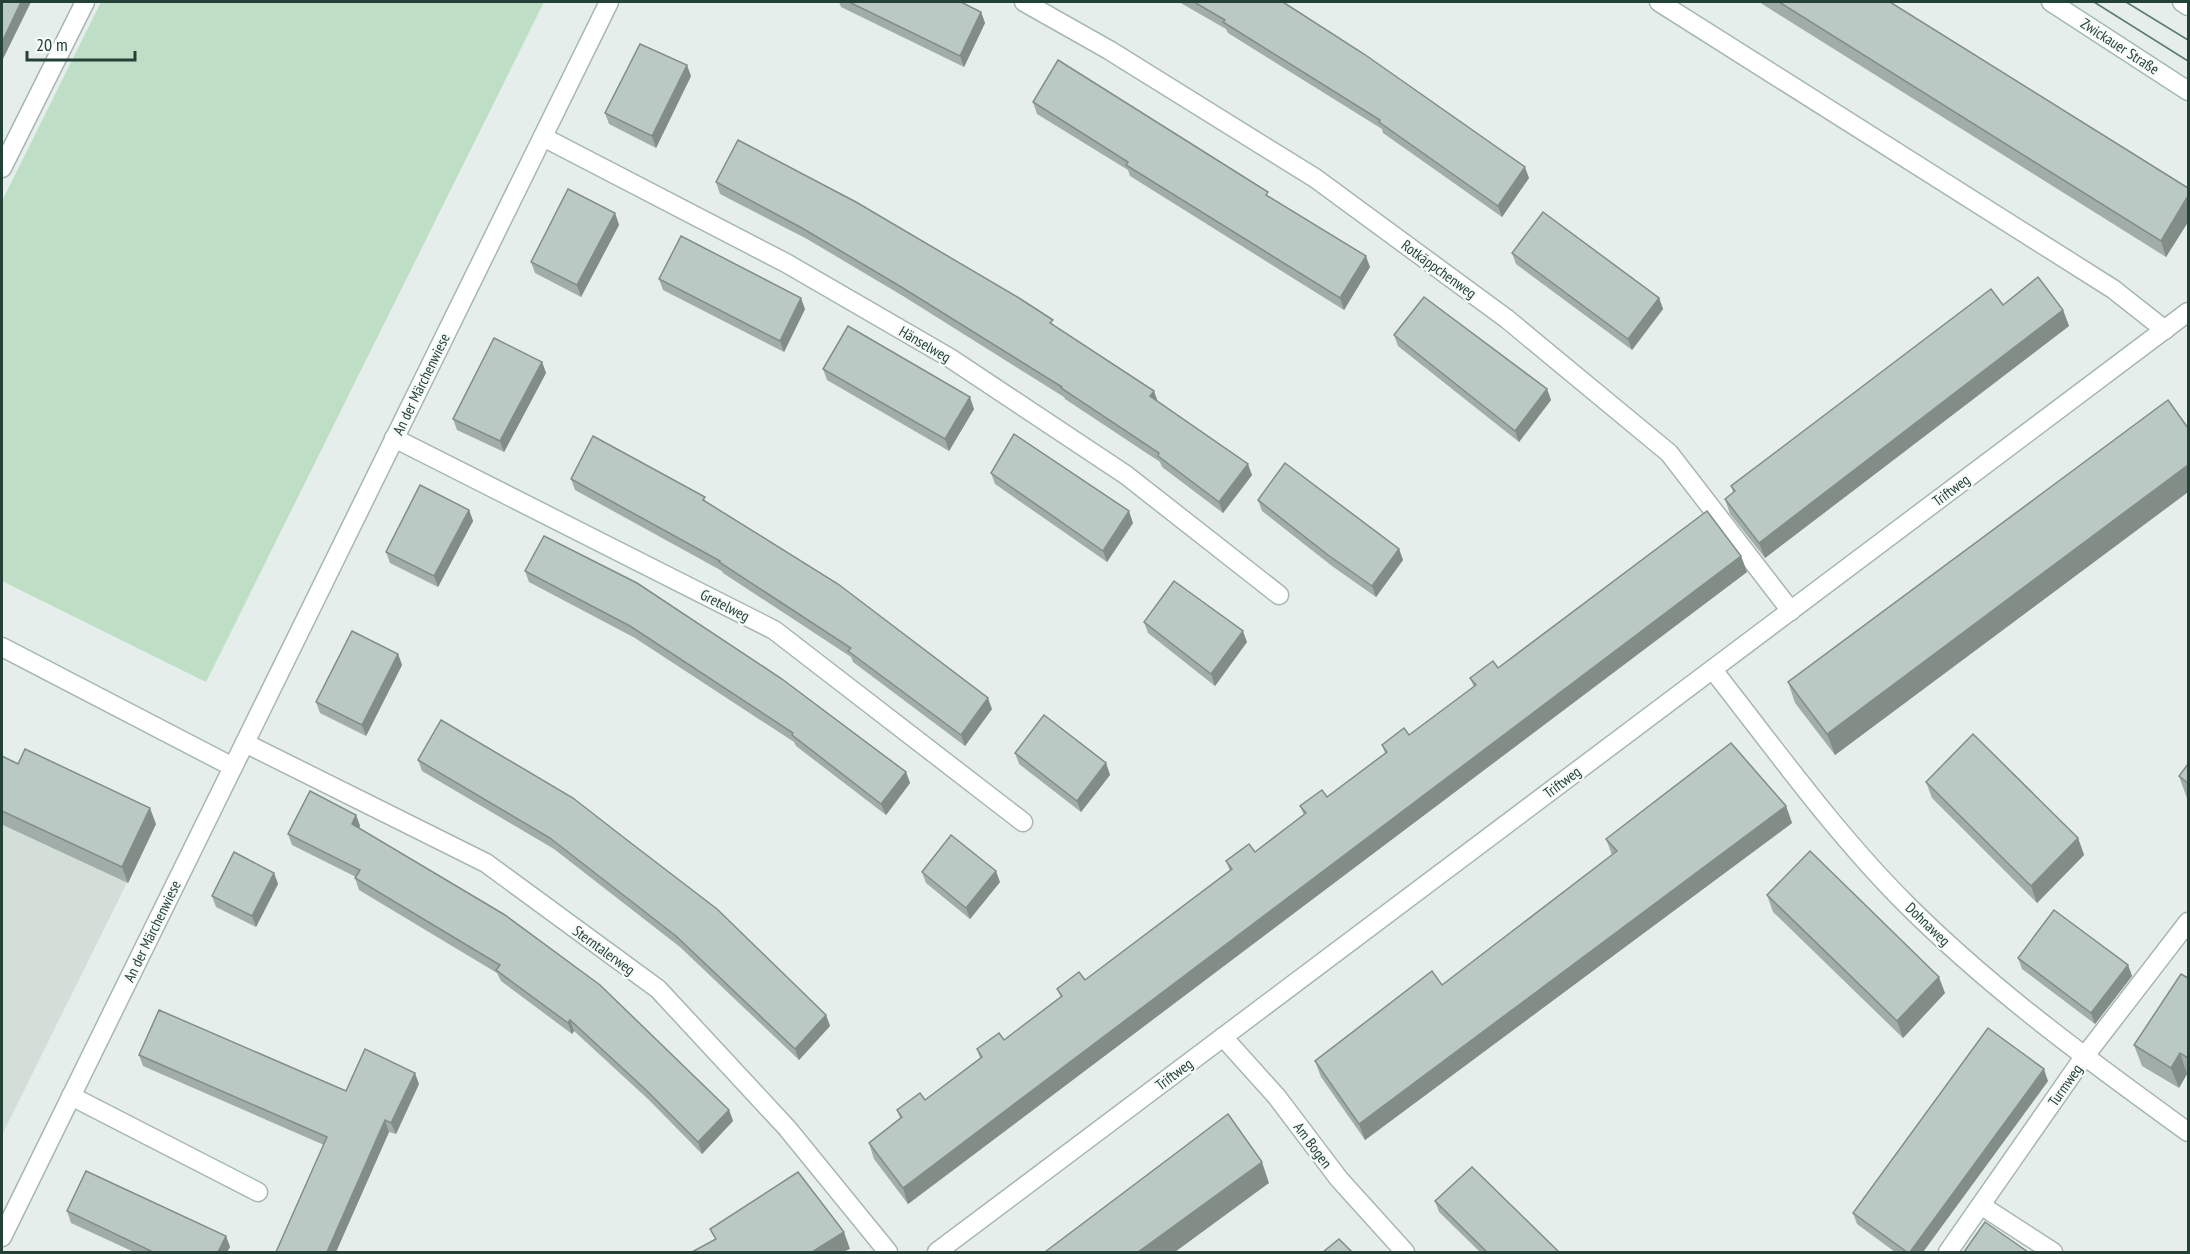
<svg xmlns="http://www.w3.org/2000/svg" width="2190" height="1254" font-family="'PT Sans Narrow',sans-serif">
<rect width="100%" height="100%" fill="#e5eeea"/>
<!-- built -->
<path fill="#d3ded9" d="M2 769 156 824 2 1135Z"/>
<!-- green -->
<path fill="#bedfc5" d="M101 2H544L206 682 2 581V201Z"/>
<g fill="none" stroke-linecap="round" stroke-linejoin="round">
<!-- service casing -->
<g stroke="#a7b7b1" stroke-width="21">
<path id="service" d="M1659 2 2113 289 2165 330"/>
</g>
<!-- minor casing -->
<g stroke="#a7b7b1" stroke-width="21">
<g id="minor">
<path d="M1024 2 1109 50 1315 178 1507 319 1669 453 1791 611"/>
<path d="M543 137 786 263 950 358 1126 475 1279 595"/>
<path d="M2 168 85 2"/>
<path d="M394 438 774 630 1023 822"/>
<path d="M2 647 233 767"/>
<path d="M1713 670C1775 749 1835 833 1906 904 1992 990 2090 1061 2188 1132"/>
<path d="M245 743 486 863 658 989 787 1128 888 1252"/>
<path d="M1223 1037 1277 1097 1339 1179 1405 1252"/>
<path d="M71 1096 258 1192"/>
<path d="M1982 1206 2053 1252"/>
<path d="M2 1237 609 2"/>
<path d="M937 1252 2188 312"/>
<path d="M1948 1252 2084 1057 2188 922"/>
</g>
</g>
<!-- secondary casing -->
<g stroke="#a3bab1" stroke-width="21">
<g id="secondary">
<path d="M2051 2 2188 91"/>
<path d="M2182 2 2188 6"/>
</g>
</g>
<!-- service -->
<use href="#service" stroke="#fff" stroke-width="18"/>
<!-- minor -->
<use href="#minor" stroke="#fff" stroke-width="18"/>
<!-- secondary -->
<use href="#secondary" stroke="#fff" stroke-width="18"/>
<!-- tram -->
<g stroke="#5f7c72" stroke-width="1.5">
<path d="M2094 2 2188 61"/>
<path d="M2126 2 2188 40"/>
</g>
</g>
<!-- wall -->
<g fill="#a0ada8">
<path d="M839 2H961L981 12 985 23 964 67 841 7Z"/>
<path d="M1179 2H1283L1529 178 1502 217 1383 133 1382 129 1228 33 1226 29Z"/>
<path d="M1759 2H1890L2188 188V222L2166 257Z"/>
<path d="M691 76 656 148 609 124 605 113Z"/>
<path d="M1033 102 1270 197 1370 267 1344 310 1130 176 1128 170 1037 114Z"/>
<path d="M716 182 1055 326 1252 475 1223 513 1162 467 1160 462 1065 399 1064 397 903 296 807 239 720 194Z"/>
<path d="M615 213 619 225 581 297 535 273 531 262Z"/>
<path d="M1512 253 1659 298 1663 309 1632 350 1516 264Z"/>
<path d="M659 279 805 309 784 352 663 290Z"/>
<path d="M2003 305 2063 310 2069 326 1765 558 1730 514 1725 499 1733 492 1731 486Z"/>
<path d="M1394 335 1547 389 1551 400 1519 442 1398 346Z"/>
<path d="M542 362 546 373 504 452 457 430 453 419Z"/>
<path d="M823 369 974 409 949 451 827 380Z"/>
<path d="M2188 428V492L1835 755 1795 703 1788 682Z"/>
<path d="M991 473 1133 523 1107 562 995 484Z"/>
<path d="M571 479 707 502 992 709 965 746 853 662 851 657 723 573 722 571 575 490Z"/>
<path d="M1258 500 1399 549 1403 560 1376 597 1332 566 1262 511Z"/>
<path d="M469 510 473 521 438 587 390 563 386 552Z"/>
<path d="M1741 556 1747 572 908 1204 874 1159 869 1143 900 1118 897 1110 925 1100 980 1058 977 1049 1004 1040 1061 997 1057 989 1085 980 1230 871 1226 861 1255 852 1304 815 1300 806 1327 797 1385 753 1382 745 1409 735 1474 687 1470 678 1498 668Z"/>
<path d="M525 571 906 772 910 783 886 815 796 746 794 742 635 638 529 582Z"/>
<path d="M1144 622 1247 642 1215 686 1148 633Z"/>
<path d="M398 654 402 665 366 736 320 713 316 702Z"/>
<path d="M441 720 826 1015 830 1026 799 1060 680 947 554 849 422 771 418 760Z"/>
<path d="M1015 753 1106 763 1110 775 1081 812 1019 764Z"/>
<path d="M2 756 156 824 128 883 3 825 2 821Z"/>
<path d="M2188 764V801L2179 776Z"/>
<path d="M1926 782 2078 838 2084 855 2037 903 1932 798Z"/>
<path d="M1786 806 1792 823 1365 1140 1321 1077 1315 1061 1442 985 1612 855 1606 839Z"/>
<path d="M356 815 360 826 359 828 729 1110 733 1121 702 1154 649 1100 574 1031 572 1034 501 981 497 973 359 890 355 878 356 877 292 845 288 834Z"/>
<path d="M922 872 1000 882 970 919 926 883Z"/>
<path d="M274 873 278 884 256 927 216 907 212 896Z"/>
<path d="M1767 895 1945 993 1903 1038 1773 912Z"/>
<path d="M2018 958 2128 965 2132 976 2095 1024 2022 969Z"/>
<path d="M2188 978V1075L2187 1074 2179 1088 2142 1066 2134 1045Z"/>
<path d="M139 1055 346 1091 419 1084 396 1134 389 1132 336 1252H276L324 1145 143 1066Z"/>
<path d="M2048 1081 1923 1252H1895L1857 1224 1853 1213Z"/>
<path d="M1435 1201 1559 1252H1480L1439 1212Z"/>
<path d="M67 1211 226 1236 230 1247 227 1252H134L71 1223Z"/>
</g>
<!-- shaded-wall -->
<g fill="#828d88">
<path d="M21 2H31L2 61V42Z"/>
<path d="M981 12 985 23 964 67 960 56Z"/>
<path d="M687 65 691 76 656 148 652 136Z"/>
<path d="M1525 167 1529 178 1502 217 1498 206Z"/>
<path d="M2188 196V222L2166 257 2161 241Z"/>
<path d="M615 213 619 225 581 297 577 285Z"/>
<path d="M1366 256 1370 267 1344 310 1340 298Z"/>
<path d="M801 298 805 309 784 352 780 341Z"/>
<path d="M1659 298 1663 309 1632 350 1628 339Z"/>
<path d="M2063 310 2069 326 1765 558 1759 543Z"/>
<path d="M542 362 546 373 504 452 500 441Z"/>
<path d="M1547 389 1551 400 1519 442 1515 431Z"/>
<path d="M1154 391 1158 402 1150 396Z"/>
<path d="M970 397 974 409 949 451 945 439Z"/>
<path d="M1248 464 1252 475 1223 513 1219 502Z"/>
<path d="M2188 465V492L1835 755 1827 734Z"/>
<path d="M469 510 473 521 438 587 434 576Z"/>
<path d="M1129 511 1133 523 1107 562 1103 551Z"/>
<path d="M1399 549 1403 560 1376 597 1372 586Z"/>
<path d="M1741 556 1747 572 908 1204 903 1188Z"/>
<path d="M1243 631 1247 642 1215 686 1211 674Z"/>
<path d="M398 654 402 665 366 736 362 725Z"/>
<path d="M988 698 992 709 965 746 961 735Z"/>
<path d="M1106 763 1110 775 1081 812 1077 801Z"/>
<path d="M906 772 910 783 886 815 881 804Z"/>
<path d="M1786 806 1792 823 1365 1140 1359 1124Z"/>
<path d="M150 808 156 824 128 883 122 867Z"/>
<path d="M356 815 360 826 356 835 352 824Z"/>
<path d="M2078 838 2084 855 2037 903 2031 886Z"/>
<path d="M996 871 1000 882 970 919 966 908Z"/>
<path d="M274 873 278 884 256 927 252 916Z"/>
<path d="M2128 965 2132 976 2095 1024 2091 1013Z"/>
<path d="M1939 977 1945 993 1903 1038 1897 1021Z"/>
<path d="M826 1015 830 1026 799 1060 795 1049Z"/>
<path d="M570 1020 574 1031 572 1034 568 1023Z"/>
<path d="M2180 1053 2187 1074 2179 1088 2171 1068Z"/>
<path d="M2044 1069 2048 1081 1923 1252H1910Z"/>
<path d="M415 1073 419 1084 396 1134 391 1123Z"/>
<path d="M729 1110 733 1121 702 1154 698 1142Z"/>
<path d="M385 1120 389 1132 336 1252H327Z"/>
<path d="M1262 1162 1269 1183 1175 1252H1138Z"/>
<path d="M844 1232 850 1249 843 1252H812Z"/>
<path d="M226 1236 230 1247 227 1252H218Z"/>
</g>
<!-- building -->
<g fill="#bac9c3" stroke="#828d88" stroke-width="1.5">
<path d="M2 2H21L2 42Z"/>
<path d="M849 2H961L981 12 960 56Z"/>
<path d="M1194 2H1283L1364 54 1525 167 1498 206 1379 122 1380 120 1223 22 1225 20Z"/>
<path d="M1779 2H1890L2188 188V196L2161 241Z"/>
<path d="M640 44 687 65 652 136 605 113Z"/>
<path d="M1058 60 1268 192 1266 195 1366 256 1340 298 1126 165 1128 162 1033 102Z"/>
<path d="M738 140 856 202 1019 298 1053 320 1050 323 1154 391 1150 396 1248 464 1219 502 1158 456 1159 453 1061 388 1062 387 898 285 802 228 716 182Z"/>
<path d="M568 189 615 213 577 285 531 262Z"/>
<path d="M1543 212 1659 298 1628 339 1512 253Z"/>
<path d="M681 236 801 298 780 341 659 279Z"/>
<path d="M2038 277 2063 310 1759 543 1725 499 1735 491 1731 486 1991 289 2003 305Z"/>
<path d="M1424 297 1547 389 1515 431 1394 335Z"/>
<path d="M848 326 970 397 945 439 823 369Z"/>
<path d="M494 338 542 362 500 441 453 419Z"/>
<path d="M2168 400 2188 428V465L1827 734 1788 682Z"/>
<path d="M1014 434 1129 511 1103 551 991 473Z"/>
<path d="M593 436 705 497 703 500 838 584 988 698 961 735 848 651 851 648 719 562 720 561 571 479Z"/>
<path d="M1285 463 1399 549 1372 586 1328 555 1258 500Z"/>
<path d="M420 485 469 510 434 576 386 552Z"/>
<path d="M1707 511 1741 556 903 1188 869 1143 902 1117 897 1110 920 1093 925 1100 982 1057 977 1049 999 1033 1004 1040 1062 996 1057 989 1079 972 1085 980 1232 869 1226 861 1249 844 1255 852 1306 813 1300 806 1322 790 1327 797 1387 752 1382 745 1404 728 1409 735 1476 685 1470 678 1493 661 1498 668Z"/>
<path d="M544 536 637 583 782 679 906 772 881 804 792 735 793 733 630 626 525 571Z"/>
<path d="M1174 581 1243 631 1211 674 1144 622Z"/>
<path d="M352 631 398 654 362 725 316 702Z"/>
<path d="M1044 715 1106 763 1077 801 1015 753Z"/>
<path d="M441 720 573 798 627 840 717 909 826 1015 795 1049 676 936 550 838 418 760Z"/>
<path d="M1973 734 2078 838 2031 886 1926 782Z"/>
<path d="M1731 743 1786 806 1359 1124 1315 1061 1432 971 1442 985 1617 851 1606 839Z"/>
<path d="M25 749 150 808 122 867 2 811V756L18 764Z"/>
<path d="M2188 764V783L2179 776Z"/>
<path d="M310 791 356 815 352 824 505 915 600 985 729 1110 698 1142 645 1089 570 1020 568 1023 496 970 500 965 355 878 360 870 288 834Z"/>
<path d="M951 835 996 871 966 908 922 872Z"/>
<path d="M1810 851 1939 977 1897 1021 1767 895Z"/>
<path d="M234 852 274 873 252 916 212 896Z"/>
<path d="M2054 910 2128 965 2091 1013 2018 958Z"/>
<path d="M2181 974 2188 978V1058L2180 1053 2171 1068 2134 1045Z"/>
<path d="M159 1010 346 1091 365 1049 415 1073 391 1123 385 1120 327 1252H276L327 1137 139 1055Z"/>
<path d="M1988 1028 2044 1069 1910 1252H1907L1853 1213Z"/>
<path d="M1228 1114 1262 1162 1138 1252H1045Z"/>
<path d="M1472 1167 1559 1252H1487L1435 1201Z"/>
<path d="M86 1171 226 1236 218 1252H153L67 1211Z"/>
<path d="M798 1172 844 1232 812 1252H692L716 1239 710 1229Z"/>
<path d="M1985 1222 2028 1252H1964Z"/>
<path d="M1339 1239 1352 1252H1323Z"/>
</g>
<g text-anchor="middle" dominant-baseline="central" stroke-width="4.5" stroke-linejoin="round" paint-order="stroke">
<!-- street labels -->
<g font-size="15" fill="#244137" stroke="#f6fbf8">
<text transform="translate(2120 46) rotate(33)">Zwickauer Straße</text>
<text transform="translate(1439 269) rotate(36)">Rotkäppchenweg</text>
<text transform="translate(925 344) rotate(30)">Hänselweg</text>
<text transform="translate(421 384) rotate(-64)">An der Märchenwiese</text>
<text transform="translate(1951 490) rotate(-37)">Triftweg</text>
<text transform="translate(725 605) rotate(27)">Gretelweg</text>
<text transform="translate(1562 782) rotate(-37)">Triftweg</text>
<text transform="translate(1928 924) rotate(44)">Dohnaweg</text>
<text transform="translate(152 931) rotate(-64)">An der Märchenwiese</text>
<text transform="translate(604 950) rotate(36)">Sterntalerweg</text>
<text transform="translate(1174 1074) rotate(-37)">Triftweg</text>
<text transform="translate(2065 1085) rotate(-55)">Turmweg</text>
<text transform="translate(1313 1145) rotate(53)">Am Bogen</text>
</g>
</g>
<!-- border -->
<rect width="2190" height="1254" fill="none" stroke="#244137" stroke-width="6"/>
<!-- scale -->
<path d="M27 51v9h108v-9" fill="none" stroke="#244137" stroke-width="3"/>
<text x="36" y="51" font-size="18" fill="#244137" stroke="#f6fbf8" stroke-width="4.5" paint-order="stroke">20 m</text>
</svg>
